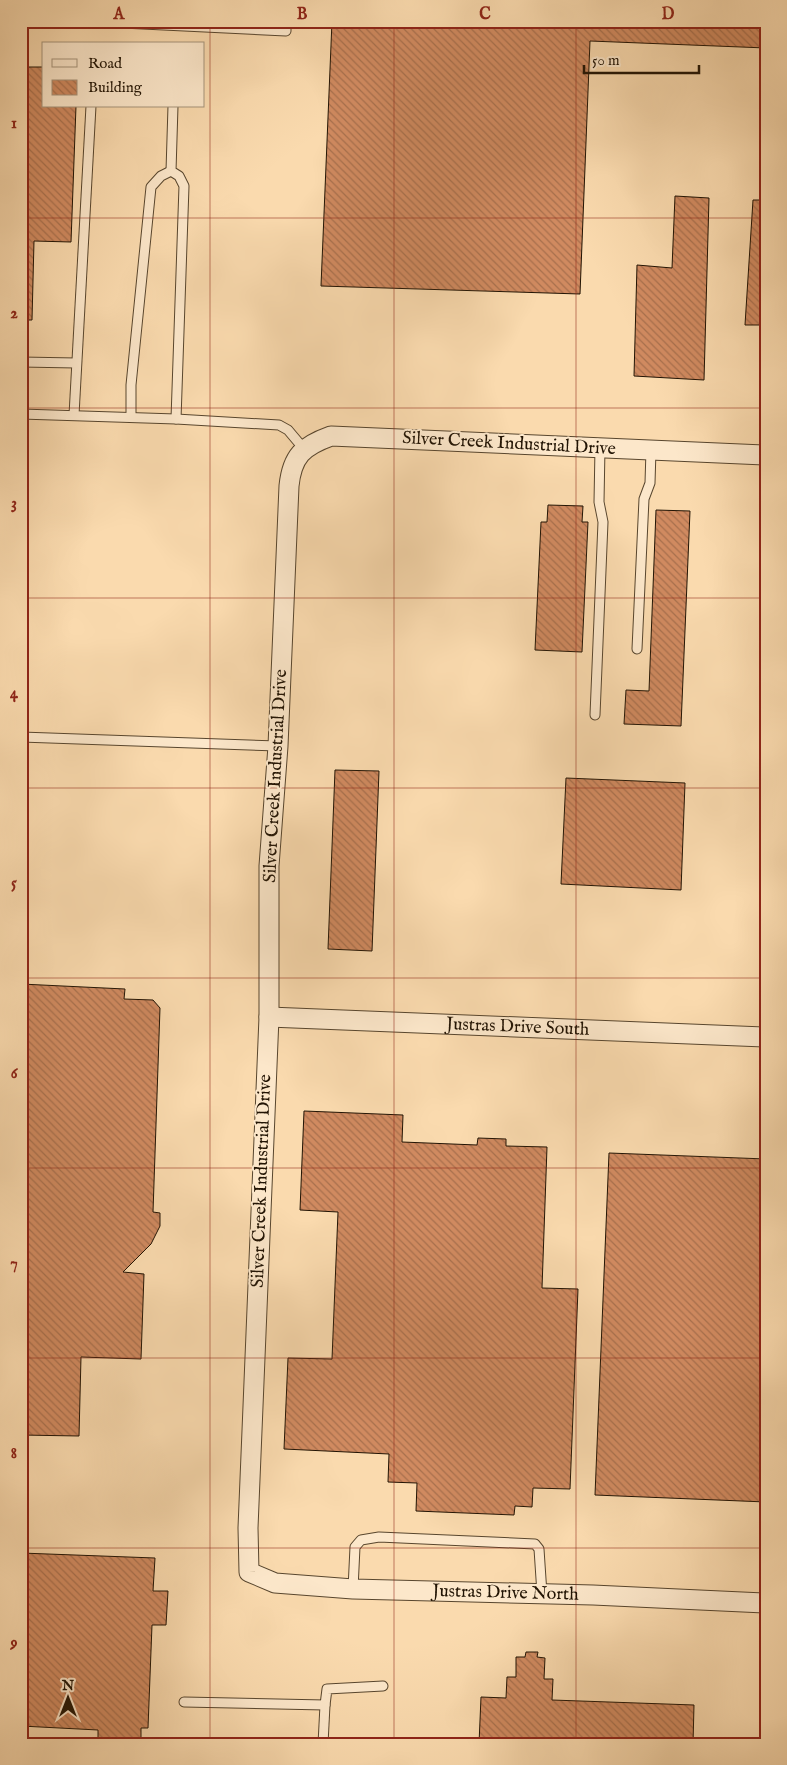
<svg xmlns="http://www.w3.org/2000/svg" width="787" height="1765" font-family="'IM FELL English',serif">
<defs>
<pattern id="building-back-hatch" width="6" height="6" patternUnits="userSpaceOnUse" patternTransform="scale(1.25)"><rect width="6" height="6" fill="#d08a60"/><path d="M-1 5l2 2M0 0l6 6M5-1l2 2" fill="none" stroke="#a8704d"/></pattern>
</defs>
<rect width="100%" height="100%" fill="#fadaae"/>
<filter id="stains"><feTurbulence type="fractalNoise" baseFrequency=".004" numOctaves="4"/><feColorMatrix values="0 0 0 0 .2 0 0 0 0 .09 0 0 0 0 .02 0 0 0 .5 -.17"/></filter>
<radialGradient id="worn" r=".72"><stop offset=".6" stop-color="#630" stop-opacity="0"/><stop offset="1" stop-color="#630" stop-opacity=".3"/></radialGradient>
<!-- building -->
<g fill="url(#building-back-hatch)" stroke="#221404">
<path d="M332 21H766V48L590 41 580 294 321 286Z"/>
<path d="M21 67H44V106H76L71 242 34 241 32 320H21Z"/>
<path d="M675 196 709 198 704 380 634 376 637 265 672 268Z"/>
<path d="M753 200H766V325H745Z"/>
<path d="M548 505 583 506 582 522H588L582 652 535 650 541 522H547Z"/>
<path d="M656 510 690 511 681 726 624 724 626 690 649 691Z"/>
<path d="M335 770 379 771 372 951 328 949Z"/>
<path d="M566 778 685 783 681 890 561 884Z"/>
<path d="M21 984 125 989 124 999 153 1000 160 1008 153 1212 160 1213V1226L151 1244 123 1272 144 1274 141 1359 81 1357 79 1436 21 1435Z"/>
<path d="M304 1111 403 1115 402 1142 477 1145 478 1138 506 1139V1146L547 1147 542 1288 578 1289 570 1489 533 1488 532 1507 515 1506 514 1515 416 1511 417 1483 388 1482 389 1454 284 1449 288 1358 332 1359 338 1212 300 1210Z"/>
<path d="M609 1153 766 1159V1502L595 1495Z"/>
<path d="M21 1553 155 1558 153 1591H168L166 1625H152L148 1728H141V1744H98V1730L21 1726Z"/>
<path d="M526 1652H538L537 1657 545 1658 544 1679H553L552 1700 694 1705 693 1744H479L481 1697 506 1698 507 1677H516V1657H525Z"/>
</g>
<g fill="none" stroke-linecap="round" stroke-linejoin="round">
<!-- service casing -->
<g stroke="#58462e" stroke-width="11">
<g id="service">
<path d="M81 21 286 31V21"/>
<path d="M173 106 171 171 179 176 184 186 176 419"/>
<path d="M21 362 76 363"/>
<path d="M21 414 176 419 279 425 288 430 304 449"/>
<path d="M74 415 91 106"/>
<path d="M131 417V385L151 187 161 176 171 171"/>
<path d="M637 649 644 499 650 483 651 450"/>
<path d="M595 715 603 522 599 502 600 448"/>
<path d="M21 737 278 746"/>
<path d="M353 1589 355 1547 361 1540 379 1537 535 1544 539 1549 542 1594"/>
<path d="M184 1702 325 1705 327 1689 383 1686"/>
<path d="M323 1744 325 1705"/>
</g>
</g>
<!-- minor casing -->
<g stroke="#58462e" stroke-width="21">
<g id="minor">
<path id="s1" d="M766 455 331 436C303 446 292 456 289 486L278 746 269 866V1017L248 1528 249 1572 275 1583 353 1589 593 1595 766 1603"/>
<path id="s2" d="M269 1017 766 1037"/>
</g>
</g>
<!-- service -->
<use href="#service" stroke="#fce7ca" stroke-width="9"/>
<!-- minor -->
<use href="#minor" stroke="#fce7ca" stroke-width="19"/>
</g>
<!-- grid -->
<path fill="none" stroke="#8f2418" stroke-width="1" stroke-opacity="0.55" d="M210 21V1744M394 21V1744M576 21V1744M21 218H766M21 408H766M21 598H766M21 788H766M21 978H766M21 1168H766M21 1358H766M21 1548H766"/>
<g text-anchor="middle" dominant-baseline="central" stroke-width="4" stroke-linejoin="round" paint-order="stroke">
<!-- street labels -->
<g font-size="18" fill="#221404" stroke="#fce7ca">
<text transform="translate(509 444) rotate(3)">Silver Creek Industrial Drive</text>
<text transform="translate(276 776) rotate(-87)">Silver Creek Industrial Drive</text>
<text stroke="none"><textPath href="#s2" startOffset="249">Justras Drive South</textPath></text>
<text transform="translate(262 1181) rotate(-88)">Silver Creek Industrial Drive</text>
<text stroke="none"><textPath href="#s1" startOffset="1852">Justras Drive North</textPath></text>
</g>
</g>
<!-- margin -->
<rect width="787" height="1765" fill="none" stroke="#fadaae" stroke-width="55"/>
<!-- legend -->
<rect x="42" y="42" width="162" height="65" fill="#fce7ca" stroke="#a5937b"/>
<rect x="52" y="59" width="25" height="8" fill="#fce7ca" stroke="#a5937b"/>
<text x="88" y="68" font-size="15" fill="#221404">Road</text>
<rect x="52" y="80" width="25" height="15" fill="url(#building-back-hatch)" stroke="#a5937b"/>
<text x="88" y="92" font-size="15" fill="#221404">Building</text>
<!-- north arrow -->
<g transform="translate(68 1698)" stroke="#fce7ca" stroke-width="4" paint-order="stroke">
<path d="M0-4L9 19L0 12L-9 19Z" fill="#221404"/>
<text y="-8" font-size="14" font-weight="bold" text-anchor="middle" fill="#221404">N</text>
</g>
<!-- scale -->
<path d="M584 65v8h115v-8" fill="none" stroke="#221404" stroke-width="2.5"/>
<text x="592" y="65" font-size="15" fill="#221404" stroke="#fce7ca" stroke-width="4" paint-order="stroke">50 m</text>
<rect x="28" y="28" width="732" height="1710" fill="none" stroke="#8f2418" stroke-width="2"/>
<g font-size="16" text-anchor="middle" font-weight="bold" fill="#8f2418">
<text x="119" y="19">A</text>
<text x="302" y="19">B</text>
<text x="485" y="19">C</text>
<text x="668" y="19">D</text>
<text x="14" y="128">1</text>
<text x="14" y="318">2</text>
<text x="14" y="508">3</text>
<text x="14" y="698">4</text>
<text x="14" y="888">5</text>
<text x="14" y="1078">6</text>
<text x="14" y="1268">7</text>
<text x="14" y="1458">8</text>
<text x="14" y="1648">9</text>
</g>
<rect width="100%" height="100%" filter="url(#stains)"/>
<rect width="100%" height="100%" fill="url(#worn)"/>
</svg>
